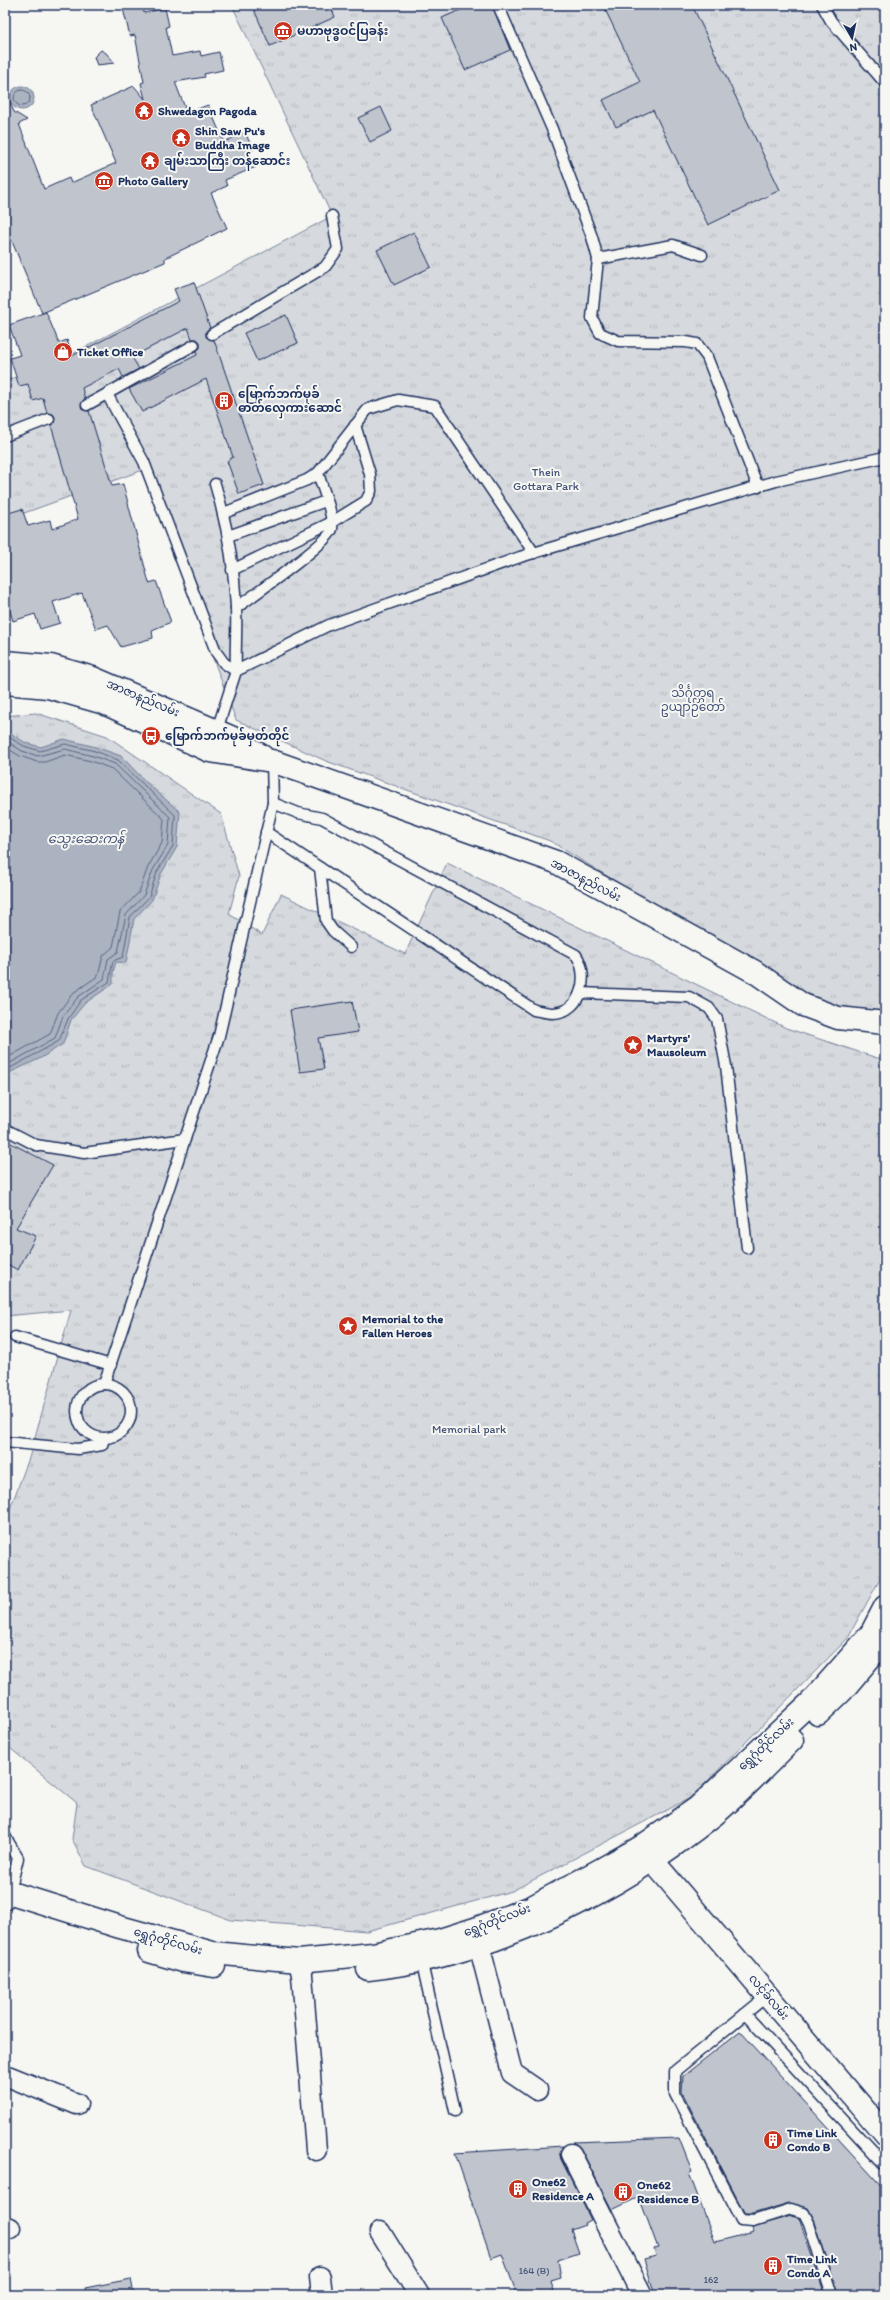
<svg xmlns="http://www.w3.org/2000/svg" width="890" height="2300" font-family="Itim,'Noto Sans Myanmar',sans-serif">
<defs>
<pattern id="park-tufts" width="24" height="20" patternUnits="userSpaceOnUse"><rect width="24" height="20" fill="#d6d9dd"/><path d="M3 7l-1-3M5 7V3M7 7l1-3M15 17l-1-3M17 17v-4M19 17l1-3" fill="none" stroke="#b7bbc0"/></pattern>
</defs>
<rect width="100%" height="100%" fill="#f6f6f2"/>
<filter id="ink" filterUnits="userSpaceOnUse"><feTurbulence type="fractalNoise" baseFrequency=".025" numOctaves="2"/><feDisplacementMap in="SourceGraphic" scale="8" xChannelSelector="R" yChannelSelector="G"/><feConvolveMatrix kernelMatrix="1 2 1 2 8 2 1 2 1" color-interpolation-filters="sRGB"/></filter>
<g filter="url(#ink)">
<!-- park -->
<g fill="url(#park-tufts)" stroke="#78849e">
<path d="M232 5H885V1017L864 1016 783 984 550 841 326 761 236 720 143 470 5 520V381L59 361 332 216Z"/>
<path d="M36 713 107 736 221 814 239 876 229 914 262 935 281 894 405 954 447 863 786 1028 877 1058H885V1570L847 1639 692 1797 512 1891 367 1931 231 1920 86 1866 72 1839 77 1803 5 1744V1514H8L29 1458 71 1310 5 1316V716Z"/>
</g>
<!-- water -->
<g fill="#abb2c0" stroke="#717e99">
<circle cx="22" cy="98" r="12"/>
<path d="M5 730 26 743 41 747 64 739 96 747 121 756 146 782 180 812 177 847 161 874 152 900 134 919 126 963 116 962 113 972V984L85 1003 71 1020 63 1044 41 1058 5 1075Z"/>
</g>
<g fill="none" stroke-linecap="round" stroke-linejoin="round">
<!-- shore -->
<g stroke="#556385" stroke-width="1">
<circle cx="22" cy="98" r="8"/>
<path d="M5 735 24 746 40 751 65 744 95 751 118 760 175 815 173 846 157 872 149 897 130 917 123 957 113 961 109 982 81 1000 68 1019 59 1041 5 1071"/>
<path d="M5 740 22 751 38 756 65 749 93 756 115 764 170 817 168 845 153 870 144 895 126 915 118 952 108 959 104 979 78 997 63 1016 55 1038 5 1066"/>
<path d="M5 747 20 756 37 762H45L65 755 91 761 112 769 164 819 162 843 148 867 139 892 120 912 113 947 103 956 98 976 73 993 58 1013 50 1034 5 1059"/>
</g>
</g>
<!-- building -->
<g fill="#c0c4cd" stroke="#1b2f5e">
<path d="M122 5H143L144 13 165 8 169 26 166 27 172 56 200 51 201 56 219 52 223 70 204 74 205 77 175 82 187 113 208 105 224 142 245 132 253 150 249 152 256 167 225 180 227 186 211 193 227 228 165 258V262L42 313 8 232 5 234V91L14 112 27 120 19 124 44 189 69 178 71 183 116 163 91 105 134 86 145 99 141 83 144 82 135 35 130 36Z"/>
<path d="M252 5H330L335 17 270 46Z"/>
<path d="M472 5H492L510 50 465 70 442 18Z"/>
<path d="M603 5H692L780 190 708 225 653 110 616 127 603 100 640 82Z"/>
<path d="M101 50 106 53 115 63 97 65 94 57Z"/>
<path d="M381 107 392 131 370 142 358 118Z"/>
<path d="M414 232 431 267 394 285 377 250Z"/>
<path d="M194 282 210 328 206 331V337L214 340 264 485 239 494 227 461 233 457 206 379 142 412 129 389 197 355 196 351 200 348V342L197 339H192L188 328 132 357 139 369 123 377 119 369 82 388 85 399 81 405 83 410 89 411 112 486 123 484 149 583 156 581 171 622 152 630 153 638 121 647 108 625 96 629 82 593 53 602 60 623 40 629 35 614 13 621 5 594V514L22 509 28 526 50 520 52 529 78 519 51 425 54 423 55 417 53 414 47 413 43 398 33 401 28 384 19 386 10 358 20 355 9 325 46 312 59 343 67 340 72 356 179 301 174 289Z"/>
<path d="M286 315 298 343 257 361 244 333Z"/>
<path d="M352 1001 358 1032 318 1038 324 1069 300 1072 290 1010Z"/>
<path d="M5 1140 53 1165 16 1228 36 1236 18 1270 5 1263Z"/>
<path d="M740 2031 885 2190V2295H838L815 2221 808 2208 789 2203 752 2214H745L682 2092 683 2076Z"/>
<path d="M679 2138 692 2171 689 2173 715 2242 754 2232 752 2227 791 2216 799 2218 825 2295H655L644 2259 656 2256 654 2249 658 2248 639 2197 612 2210 581 2149 573 2142Z"/>
<path d="M563 2146 560 2153 561 2159 591 2220 584 2223 585 2225 571 2230 579 2253 558 2260 561 2278 551 2281 555 2295H525L523 2290 516 2292 502 2254 491 2258 455 2153Z"/>
<path d="M131 2279 134 2295H86L85 2288Z"/>
</g>
<g fill="none" stroke-linecap="round" stroke-linejoin="round">
<!-- service casing -->
<g stroke="#1b2f5e" stroke-width="13">
<g id="service">
<path d="M498 5 552 129 592 237 598 259 592 318 600 333 618 341 686 342 697 344 707 357 758 487"/>
<path d="M822 5 831 21 885 83"/>
<path d="M598 259 673 245 702 255"/>
<path d="M212 334 325 267 338 249 332 216"/>
<path d="M107 394 144 462 216 652 224 663 236 671"/>
<path d="M87 405 194 345"/>
<path d="M5 436 49 419"/>
<path d="M215 484C227 524 234 565 236 607 237 628 235 650 236 671"/>
<path d="M224 513 307 480 318 473 368 409 398 400 435 406 534 553"/>
<path d="M228 536 326 501"/>
<path d="M232 570 332 522 366 501 371 491 370 474 355 425"/>
<path d="M236 608C251 597 330 542 332 529 334 515 322 487 318 473"/>
<path d="M216 733 236 671 329 625 520 557 776 481 885 457"/>
<path d="M266 832 534 1010C540 1011 547 1013 553 1013 582 1012 590 975 576 955L322 818 298 813 273 803"/>
<path d="M320 868 326 921 333 931 351 947"/>
<path d="M580 993 689 997 709 1008 717 1019 726 1066 747 1248"/>
<path d="M5 1129 36 1145 84 1153 185 1139"/>
<path d="M15 1337 111 1365"/>
<circle cx="104" cy="1411" r="27"/>
<path d="M104 1384 219 1036 273 803 272 761"/>
<path d="M5 1442 78 1449 102 1445 104 1439"/>
<path d="M5 1836 18 1858 7 1904"/>
<path d="M421 1959 455 2111"/>
<path d="M767 1996 675 2071V2094L741 2220 753 2221 791 2209 804 2213 809 2223 832 2295"/>
<path d="M745 2014 885 2165"/>
</g>
</g>
<!-- minor casing -->
<g stroke="#1b2f5e" stroke-width="23">
<g id="minor">
<path d="M475 1929 512 2073 537 2090"/>
<path d="M299 1961 302 1975 316 2150"/>
<path d="M5 2075 77 2104"/>
<path d="M571 2154 642 2295"/>
<path d="M5 2226 10 2228"/>
<path d="M380 2232 419 2295"/>
<path d="M320 2277 322 2295"/>
</g>
</g>
<!-- tertiary casing -->
<g stroke="#1b2f5e" stroke-width="25">
<path id="tertiary" d="M641 1847 885 2134"/>
</g>
<!-- secondary casing -->
<g stroke="#1b2f5e" stroke-width="25">
<g id="secondary">
<path d="M5 662 51 666 93 678 233 738 262 756"/>
<path d="M5 683 48 687 104 703 210 751 272 761 556 862 755 972 803 1005 838 1018 885 1023"/>
</g>
</g>
<!-- primary casing -->
<g stroke="#1b2f5e" stroke-width="25">
<g id="primary">
<path d="M818 1714 842 1691 885 1640"/>
<path d="M5 1891 120 1927 213 1953 299 1961 373 1954 440 1940 475 1929 532 1907 600 1870 641 1847 697 1808 810 1703 871 1634 885 1607"/>
<path d="M149 1951 183 1961 214 1966"/>
<path d="M368 1969C492 1956 619 1892 715 1814 742 1791 767 1765 792 1740"/>
</g>
</g>
<!-- service -->
<use href="#service" stroke="#f6f6f2" stroke-width="10"/>
<!-- minor -->
<use href="#minor" stroke="#f6f6f2" stroke-width="20"/>
<!-- tertiary -->
<use href="#tertiary" stroke="#f6f6f2" stroke-width="22"/>
<!-- secondary -->
<use href="#secondary" stroke="#f6f6f2" stroke-width="22"/>
<!-- primary -->
<use href="#primary" stroke="#f6f6f2" stroke-width="22"/>
</g>
</g>
<!-- icons -->
<defs>
<g id="museum-disc" transform="scale(1)"><circle r="9.5" fill="#c8321e" stroke="#f6f6f2"/><path d="M0-6L6-3V-2H-6V-3ZM-5-1h2V3h-2ZM-1-1h2V3h-2ZM3-1h2V3H3ZM-6 4H6V6H-6Z" fill="#fff"/></g>
<g id="temple-disc" transform="scale(1)"><circle r="9.5" fill="#c8321e" stroke="#f6f6f2"/><path d="M0-6L5-2H3V0L6.5 2.5H4V6H1.5V3h-3V6H-4V2.5H-6.5L-3 0V-2H-5Z" fill="#fff"/></g>
<g id="shop-disc" transform="scale(1)"><circle r="9.5" fill="#c8321e" stroke="#f6f6f2"/><path d="M-5-2.5h2.3a2.7 3.5 0 0 1 5.4 0H5L5.5 6h-11ZM-1.5-2.5h3a1.5 2.3 0 0 0-3 0Z" fill="#fff"/></g>
<g id="building-disc" transform="scale(1)"><circle r="9.5" fill="#c8321e" stroke="#f6f6f2"/><path d="M-4-6H4V6H1V3H-1V6H-4ZM-2.5-4.3h1.7v1.8h-1.7ZM.8-4.3h1.7v1.8H.8ZM-2.5-1h1.7V.8h-1.7ZM.8-1h1.7V.8H.8Z" fill="#fff"/></g>
<g id="bus-disc" transform="scale(1)"><circle r="9.5" fill="#c8321e" stroke="#f6f6f2"/><path d="M-5-6H5V4H4V6H2V4H-2V6H-4V4H-5ZM-3.5-4V0h7V-4ZM-3.5 1.2v1.5H-2V1.2ZM2 1.2v1.5H3.5V1.2Z" fill="#fff"/></g>
<g id="sight-disc" transform="scale(1)"><circle r="9.5" fill="#c8321e" stroke="#f6f6f2"/><path d="M0-6L1.8-2.2L6-1.7L2.9 1.2L3.7 5.4L0 3.3L-3.7 5.4L-2.9 1.2L-6-1.7L-1.8-2.2Z" fill="#fff"/></g>
</defs>
<g fill-rule="evenodd">
<use href="#museum-disc" x="283" y="31"/>
<use href="#temple-disc" x="144" y="111"/>
<use href="#temple-disc" x="181" y="138"/>
<use href="#temple-disc" x="150" y="161"/>
<use href="#museum-disc" x="104" y="181"/>
<use href="#shop-disc" x="63" y="352"/>
<use href="#building-disc" x="224" y="401"/>
<use href="#bus-disc" x="151" y="736"/>
<use href="#sight-disc" x="633" y="1045"/>
<use href="#sight-disc" x="348" y="1326"/>
<use href="#building-disc" x="773" y="2140"/>
<use href="#building-disc" x="518" y="2189"/>
<use href="#building-disc" x="623" y="2192"/>
<use href="#building-disc" x="773" y="2266"/>
</g>
<g text-anchor="middle" dominant-baseline="central" stroke-width="4" stroke-linejoin="round" paint-order="stroke">
<!-- number labels -->
<g font-size="10" fill="#44547a">
<text x="534" y="2270">164 (B)</text>
<text x="711" y="2279">162</text>
</g>
<!-- poi labels -->
<g font-size="12" font-weight="bold" fill="#1b2f5e" stroke="#f6f6f2" text-anchor="start">
<text x="297" y="31">မဟာဗုဒ္ဓဝင်ပြခန်း</text>
<text x="158" y="111">Shwedagon Pagoda</text>
<text x="195" y="131">Shin Saw Pu's<tspan x="195" dy="14">Buddha Image</tspan></text>
<text x="164" y="161">ချမ်းသာကြီး တန်ဆောင်း</text>
<text x="118" y="181">Photo Gallery</text>
<text x="77" y="352">Ticket Office</text>
<text x="238" y="394">မြောက်ဘက်မုခ်<tspan x="238" dy="14">ဓာတ်လှေကားဆောင်</tspan></text>
<text x="165" y="736">မြောက်ဘက်မုခ်မှတ်တိုင်</text>
<text x="647" y="1038">Martyrs'<tspan x="647" dy="14">Mausoleum</tspan></text>
<text x="362" y="1319">Memorial to the<tspan x="362" dy="14">Fallen Heroes</tspan></text>
<text x="787" y="2133">Time Link<tspan x="787" dy="14">Condo B</tspan></text>
<text x="532" y="2182">One62<tspan x="532" dy="14">Residence A</tspan></text>
<text x="637" y="2185">One62<tspan x="637" dy="14">Residence B</tspan></text>
<text x="787" y="2259">Time Link<tspan x="787" dy="14">Condo A</tspan></text>
</g>
<!-- park labels -->
<g font-size="12" fill="#405177" stroke="#f6f6f2">
<text x="546" y="472">Thein<tspan x="546" dy="14">Gottara Park</tspan></text>
<text x="693" y="693">သိင်္ဂုတ္တရ<tspan x="693" dy="14">ဥယျာဉ်တော်</tspan></text>
<text x="469" y="1429">Memorial park</text>
</g>
<!-- street labels -->
<g font-size="12" fill="#1b2f5e" stroke="#f6f6f2">
<text transform="translate(143 698) rotate(23)">အာဇာနည်လမ်း</text>
<text transform="translate(586 880) rotate(28)">အာဇာနည်လမ်း</text>
<text transform="translate(766 1744) rotate(-43)">ရွှေဂုံတိုင်လမ်း</text>
<text transform="translate(497 1920) rotate(-21)">ရွှေဂုံတိုင်လမ်း</text>
<text transform="translate(168 1941) rotate(16)">ရွှေဂုံတိုင်လမ်း</text>
<text transform="translate(769 1997) rotate(50)">လင့်ခ်လမ်း</text>
</g>
<!-- water labels -->
<g font-size="13" font-style="italic" fill="#46567b" stroke="#f6f6f2">
<text x="86" y="838">သွေးဆေးကန်</text>
</g>
</g>
<!-- margin -->
<rect width="890" height="2300" fill="none" stroke="#f6f6f2" stroke-width="20"/>
<rect x="10" y="10" width="870" height="2280" fill="none" stroke="#1b2f5e" stroke-width="1.5" filter="url(#ink)"/>
<!-- north arrow -->
<g transform="translate(852 38) rotate(171)" stroke="#f6f6f2" stroke-width="3" paint-order="stroke">
<path d="M0-3L7 15L0 10L-7 15Z" fill="#1b2f5e"/>
<text y="-6" font-size="11" font-weight="bold" text-anchor="middle" fill="#1b2f5e">N</text>
</g>
</svg>
